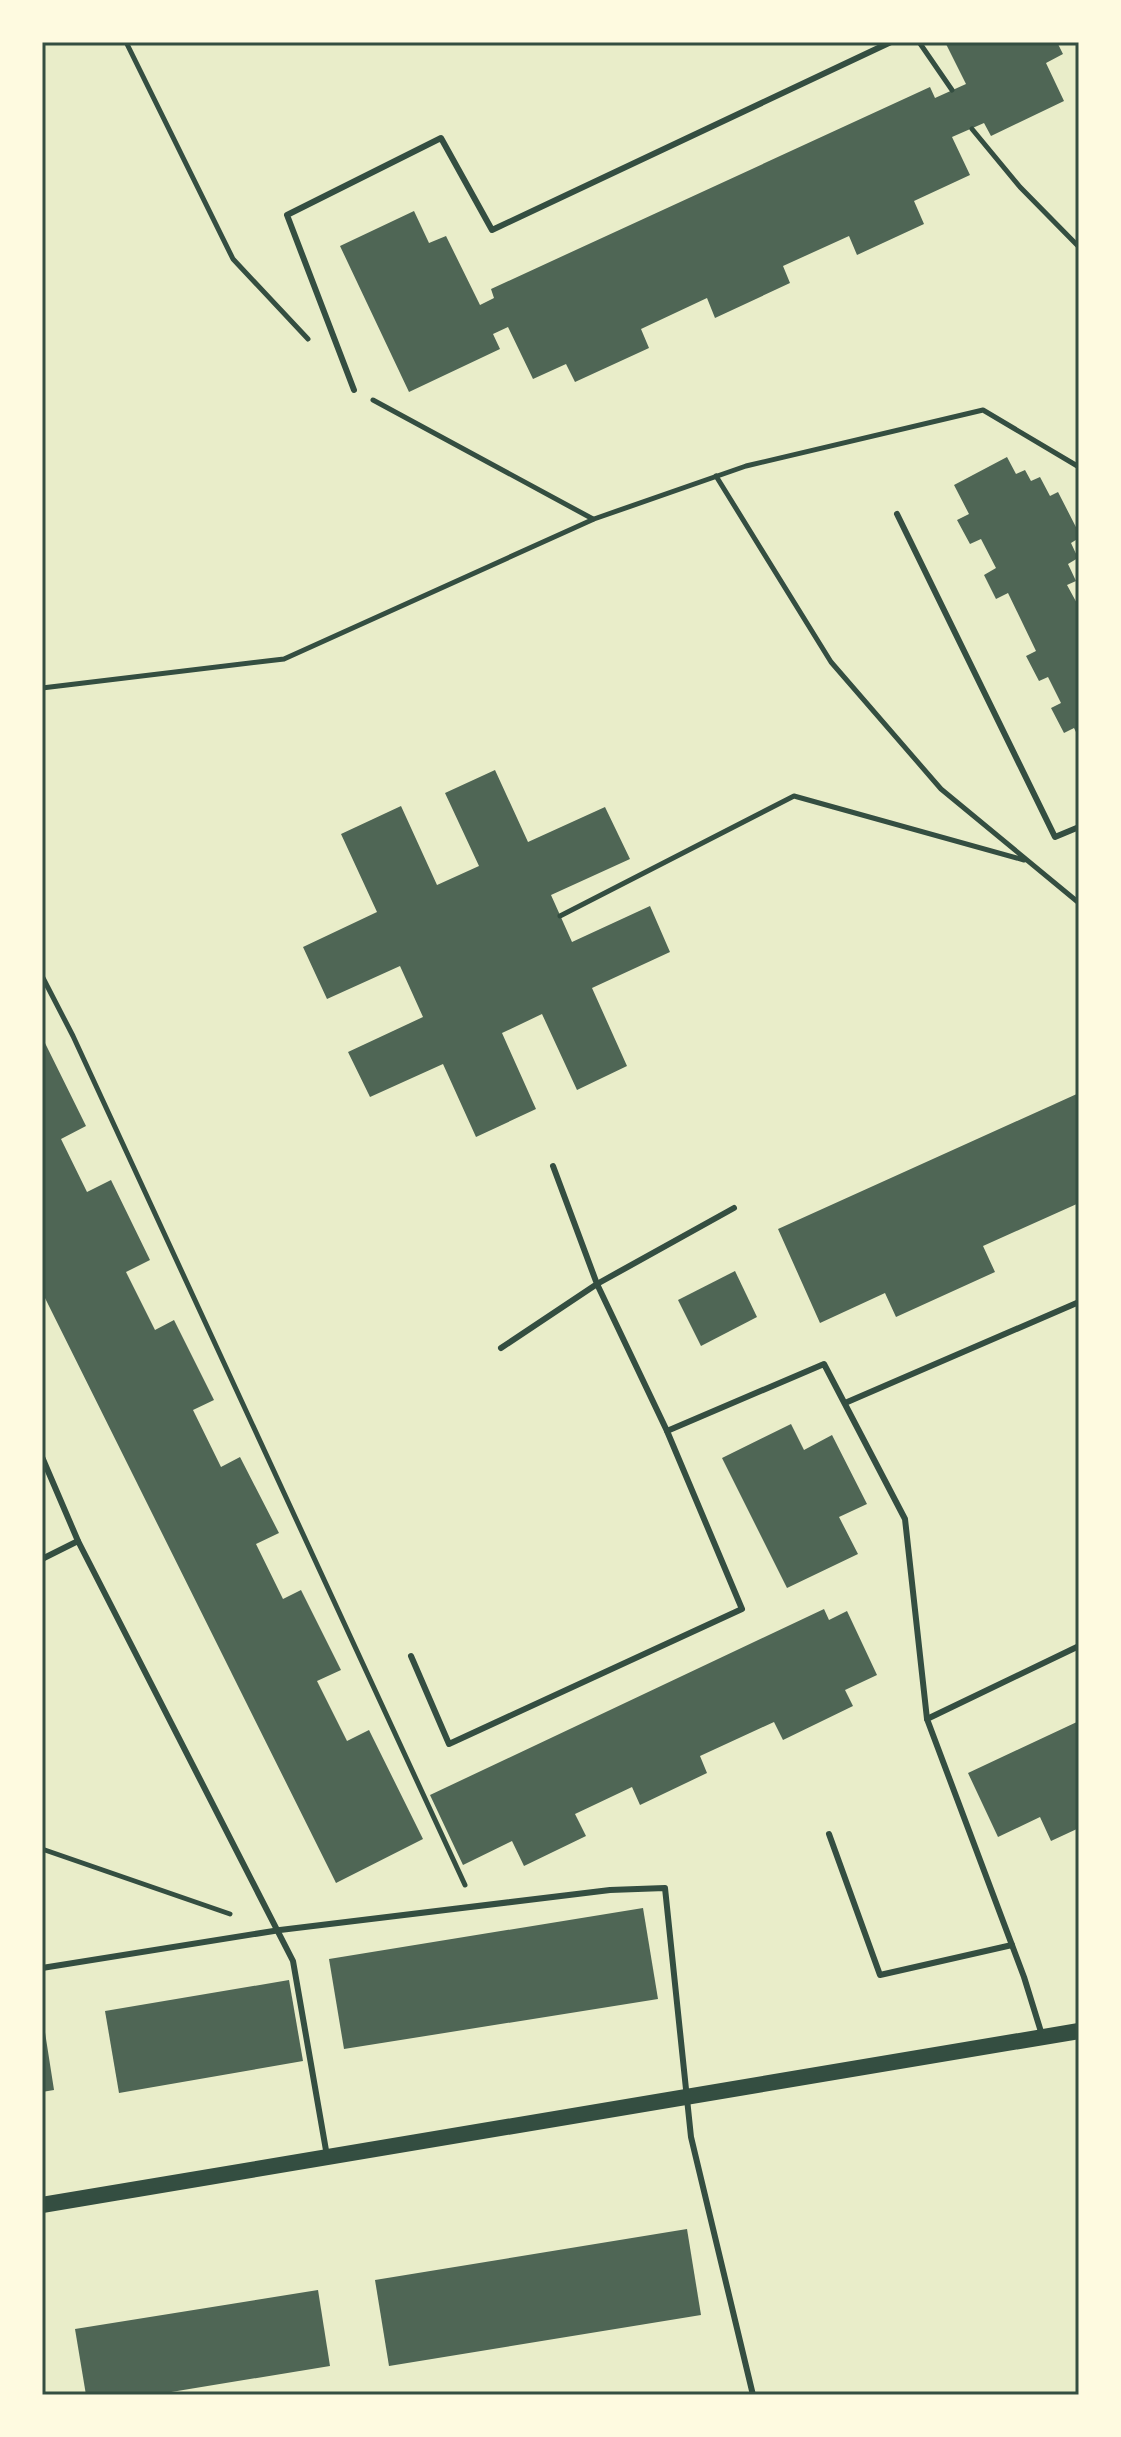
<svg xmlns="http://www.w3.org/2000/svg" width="1121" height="2437" font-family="'PT Sans Narrow',sans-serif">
<rect width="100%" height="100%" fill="#e9edc9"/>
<!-- building -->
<g fill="#4f6655">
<path d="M945 42H1057L1063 54 1046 63 1064 101 991 136 984 123 952 137 970 175 914 201 924 224 857 255 849 236 783 266 790 283 715 318 707 298 641 329 649 348 575 382 566 364 533 379 508 327 493 334 500 349 409 392 340 246 414 211 429 243 446 236 480 305 494 298 491 289 930 87 935 98 966 84Z"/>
<path d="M1007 457 1016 474 1025 470 1031 481 1040 477 1050 496 1058 492 1079 533V538L1071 543 1078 558 1068 564 1076 581 1067 585 1079 607V738L1074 728 1064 733 1051 708 1061 703 1048 677 1039 681 1026 656 1036 651 1008 593 996 599 984 575 996 568 981 539 970 544 957 520 969 514 954 485Z"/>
<path d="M495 770 528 842 605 807 630 859 551 895 572 942 650 906 670 952 592 988 627 1066 577 1090 542 1014 502 1033 536 1109 476 1137 443 1064 370 1097 348 1052 423 1017 400 966 327 999 303 947 377 912 341 834 401 806 437 885 479 866 445 793Z"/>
<path d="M45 1043 86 1126 61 1139 87 1192 111 1180 150 1260 126 1272 155 1330 174 1320 214 1400 193 1410 221 1467 240 1457 279 1533 256 1544 283 1599 301 1590 341 1670 317 1681 347 1741 369 1730 423 1839 336 1883 42 1292V1044Z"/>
<path d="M1079 1093V1203L983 1246 995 1272 896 1317 885 1293 820 1323 778 1229Z"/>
<path d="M735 1271 757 1317 701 1346 678 1300Z"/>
<path d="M791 1424 804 1450 832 1435 867 1504 839 1517 858 1554 787 1588 722 1458Z"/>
<path d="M824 1609 829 1620 847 1611 877 1675 845 1690 853 1706 783 1740 774 1722 700 1756 707 1773 640 1805 632 1787 575 1814 586 1836 524 1866 512 1841 463 1865 430 1795Z"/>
<path d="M1079 1721V1828L1051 1841 1040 1817 998 1837 968 1773Z"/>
<path d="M643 1908 658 1999 344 2049 329 1959Z"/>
<path d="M289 1980 303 2061 119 2093 105 2011Z"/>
<path d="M44 2026 54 2090 42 2092V2027Z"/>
<path d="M687 2229 701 2315 389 2366 375 2280Z"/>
<path d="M318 2290 330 2366 153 2395H86L75 2329Z"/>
</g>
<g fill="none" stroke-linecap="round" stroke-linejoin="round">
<!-- path -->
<g stroke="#344e41" stroke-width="5">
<path d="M126 42 233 259 308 339"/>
<path d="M919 42 952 90"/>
<path d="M972 129 1020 187 1079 247"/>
<path d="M373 400 593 519"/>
<path d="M716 476 831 662 941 789 1079 903"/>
<path d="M42 688 284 659 594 519 746 466 983 410 1079 467"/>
<path d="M560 916 794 796 1024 860"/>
<path d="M42 976 73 1036 465 1885"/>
<path d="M42 1849 230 1914"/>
</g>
<!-- service -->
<g stroke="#344e41" stroke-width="6">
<path d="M354 390 287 215 441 138 492 230 891 42"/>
<path d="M897 514 1055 837 1079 827"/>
<path d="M501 1348 597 1284 553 1166"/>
<path d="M845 1403 1079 1302"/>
<path d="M667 1431 597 1284 734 1208"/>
<path d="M42 1457 78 1541 293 1961 327 2156"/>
<path d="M42 1559 78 1541"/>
<path d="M411 1656 449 1744 742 1609 667 1431 824 1364 905 1519 927 1719"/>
<path d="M829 1834 880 1975 1012 1945"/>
<path d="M42 1968 280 1930 610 1890 665 1888 691 2137 753 2395"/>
<path d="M1042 2035 1024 1977 927 1719 1079 1646"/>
</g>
<!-- secondary -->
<path stroke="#344e41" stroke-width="16" d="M42 2205 1079 2031"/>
</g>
<!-- border -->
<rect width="1121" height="2437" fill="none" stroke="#fefae0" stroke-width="88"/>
<rect x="44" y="44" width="1033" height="2349" fill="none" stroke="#344e41" stroke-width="3"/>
</svg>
